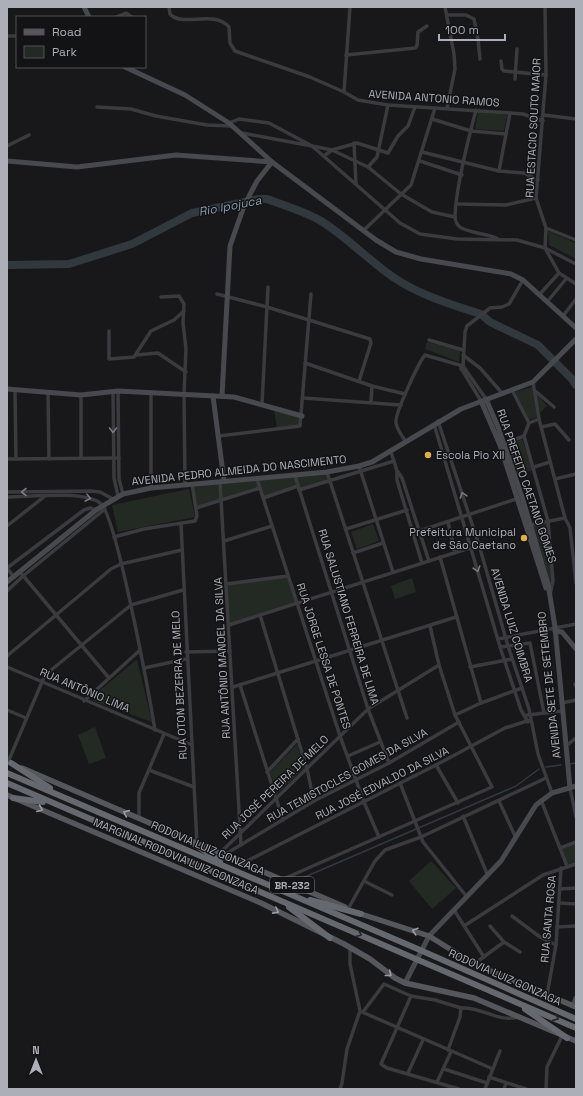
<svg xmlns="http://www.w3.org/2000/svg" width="583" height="1096" font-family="'Space Grotesk',sans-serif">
<rect width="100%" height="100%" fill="#18181a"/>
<!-- green -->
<g fill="#232a23">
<path d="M478 112 507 115 504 131 475 129Z"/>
<path d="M548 231 576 243V259L549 245Z"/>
<path d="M427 342 460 350 459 362 425 349Z"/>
<path d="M532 387 537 417 529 420 515 392Z"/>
<path d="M536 393 547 406 540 413Z"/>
<path d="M274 409 302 418V425L277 429Z"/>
<path d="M522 439 533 470 515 475 505 445Z"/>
<path d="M328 470 331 481 300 491 299 486 263 497 261 489 196 508 192 484Z"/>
<path d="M189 489 195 517 118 532 112 505Z"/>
<path d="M549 520 554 583 548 584 547 572 532 525Z"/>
<path d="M373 524 379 541 357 549 351 532Z"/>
<path d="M288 576 297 603 229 625 226 584Z"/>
<path d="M412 578 416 592 395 599 391 586Z"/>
<path d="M137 660 152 722 93 701V696L135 661Z"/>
<path d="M95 727 106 758 89 764 78 735Z"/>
<path d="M297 744 304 768 277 794 270 772Z"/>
<path d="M576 843V863L568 865 562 849Z"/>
<path d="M431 861 456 888 432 909 409 881Z"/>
</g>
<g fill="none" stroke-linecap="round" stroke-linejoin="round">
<!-- stream -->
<g stroke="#31393f" stroke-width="1.5">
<path d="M570 764 576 763"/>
<path d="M546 767 561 765"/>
<path d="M300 879 516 786 539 769"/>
</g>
<!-- river -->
<g stroke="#31393f" stroke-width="8">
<path d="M7 265 69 264 132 244 192 213 259 199H267C285 206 304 211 321 221 347 237 368 260 393 277 417 294 452 305 481 314"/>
<path d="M482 315 490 322 538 345 572 379 576 385"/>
</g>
<!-- street -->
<g stroke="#3a3a3f" stroke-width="3.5">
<path d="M169 7 170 14C182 28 214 9 229 27L230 43 235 51 310 77 344 92 358 100 388 105 510 113 523 114 543 121"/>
<path d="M445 7 454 54 455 69 447 108"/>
<path d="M447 15H466L474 19 478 39 480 59"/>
<path d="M116 17 126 13 132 17"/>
<path d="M7 36H17"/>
<path d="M346 55 415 48 417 46 418 32 427 26"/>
<path d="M501 61 502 69 504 71 546 75"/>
<path d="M515 79 517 49"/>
<path d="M344 92 350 7"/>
<path d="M97 107 131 109 156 116 207 125 231 126"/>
<path d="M476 110C468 140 456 186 455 216 455 220 457 225 460 227 467 233 488 233 498 239"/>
<path d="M544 115 576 119"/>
<path d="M432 119 471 131 506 134"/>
<path d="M229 123 239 119 269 123 312 146 332 150 368 167 401 194 432 212 455 217"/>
<path d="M242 133 312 146 400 223 420 234 457 239 517 240 545 248 576 264"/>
<path d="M354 143 356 184"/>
<path d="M7 146 29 135"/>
<path d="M422 152 499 171 524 173 538 180"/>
<path d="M324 156 332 150 357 143 388 153 398 136 408 126 415 107"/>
<path d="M420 161 462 175"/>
<path d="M368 167 377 157 388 105"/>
<path d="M499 171 510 113"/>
<path d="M457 204 506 205 536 198"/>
<path d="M546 228 576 240"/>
<path d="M364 230 411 185 435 108"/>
<path d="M545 248 546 228 536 198 546 75 545 7"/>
<path d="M545 248 559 273 576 284"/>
<path d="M217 294 267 307 370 339 371 343 359 381"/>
<path d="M539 295 559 273"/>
<path d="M161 297 179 296 184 304 183 323 186 349 184 394 185 485"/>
<path d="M547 302 566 279"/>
<path d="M563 316 576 299"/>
<path d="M109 331V359L134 357 151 331 174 320 184 311"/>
<path d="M429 340 463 350"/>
<path d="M136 355 158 353 186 372"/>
<path d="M463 355 480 368 502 393"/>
<path d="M305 363 372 386 405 394"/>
<path d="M461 368 481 401"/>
<path d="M461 369 463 366 465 332 467 326 490 308 502 307 509 304 523 280"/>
<path d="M533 382 539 419 565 518 570 528 576 583"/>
<path d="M15 390 16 459"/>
<path d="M512 390 529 423"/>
<path d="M534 390 554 407"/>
<path d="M113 391 114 478 118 496"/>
<path d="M118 391 119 479 123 494"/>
<path d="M151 392V488"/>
<path d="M48 393 49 459"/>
<path d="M81 395V458"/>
<path d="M303 398 401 405"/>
<path d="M371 402 372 386"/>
<path d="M262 404 268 287"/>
<path d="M438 421 479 545 508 646 529 709 538 754 552 793"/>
<path d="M434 424 501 650 521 710 528 722"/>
<path d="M541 427 555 424 569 440"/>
<path d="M219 436 300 426 311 294"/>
<path d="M524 436 548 521 553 581 550 595"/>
<path d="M524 436 529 423 539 419"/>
<path d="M406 442C403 437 397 430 396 423 394 415 419 362 425 355L463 366 486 399"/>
<path d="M502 444 524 436"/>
<path d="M391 452 397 471V480L422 563"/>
<path d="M7 459 119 458"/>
<path d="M359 466 393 572"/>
<path d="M534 467 550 462"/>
<path d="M327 472 407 718"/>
<path d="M398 472 402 478 429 561"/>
<path d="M295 476 368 709 389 763"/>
<path d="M257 479 340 736 364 802 379 837"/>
<path d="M555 479 576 474"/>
<path d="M220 482 241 845"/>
<path d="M299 490 394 461"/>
<path d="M7 492 90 491 100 492 113 499"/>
<path d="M7 497C31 497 81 490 100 503 116 512 150 700 155 730"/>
<path d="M263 498 298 486"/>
<path d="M196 508 260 488"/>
<path d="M448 522 455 552"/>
<path d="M181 524 197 844"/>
<path d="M529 525 565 518"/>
<path d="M7 526 45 496"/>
<path d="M346 529 407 510"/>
<path d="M413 533 519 498"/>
<path d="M114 537 144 529 195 521 197 516 192 484"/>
<path d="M224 541 272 526"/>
<path d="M353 553 383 543"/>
<path d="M440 557 481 703"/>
<path d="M7 568 84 510 90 508 96 510"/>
<path d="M7 568 14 577"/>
<path d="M20 572 109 678"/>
<path d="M226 584 288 576"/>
<path d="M7 591 23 576 105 509"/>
<path d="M260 615 307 769 314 801"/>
<path d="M229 625 479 545"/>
<path d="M498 639 576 624"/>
<path d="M500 647 530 643 544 713"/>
<path d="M186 652 230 651"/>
<path d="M7 656 111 569 121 564 182 550"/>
<path d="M7 667 192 745"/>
<path d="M470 667 512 659"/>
<path d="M144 668 186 659"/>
<path d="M575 684 576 686"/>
<path d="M240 685 283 820"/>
<path d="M233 687 456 617"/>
<path d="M84 701 139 651"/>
<path d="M562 703 576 700"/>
<path d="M7 710 26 718"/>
<path d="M455 715 481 703 522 688"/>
<path d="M527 715 563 711"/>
<path d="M566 746 576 738"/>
<path d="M348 756 380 742"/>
<path d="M8 762 45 675 131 605 183 590"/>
<path d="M436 765 458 803"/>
<path d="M149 770 194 787"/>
<path d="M267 772 298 739"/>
<path d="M400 783 423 842 467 897"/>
<path d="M570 788 576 817"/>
<path d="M541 800 567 866"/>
<path d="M499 801 516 838"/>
<path d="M463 816 488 876"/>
<path d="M139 819V793L164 734"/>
<path d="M560 848 576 842"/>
<path d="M220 853 368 709 439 665"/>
<path d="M224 855 314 801 389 763 459 722"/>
<path d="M243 863 436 765 505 728 530 720"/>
<path d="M281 880 492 787 455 715 439 665 430 626"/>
<path d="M364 881 392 895"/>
<path d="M560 889 576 888"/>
<path d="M559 903 576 904"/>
<path d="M348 909 375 861 385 850 421 837 546 778"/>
<path d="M454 910 484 957"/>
<path d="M512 916 540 937 556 945"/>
<path d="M464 926 543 875 576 864"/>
<path d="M490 926 504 942 520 952"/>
<path d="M557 927 576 926"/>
<path d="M474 964 504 942"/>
<path d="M547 995 556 945 561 868"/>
<path d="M411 996 381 1064 387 1068 459 1089"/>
<path d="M461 1008C481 1006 498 1023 518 1017"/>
<path d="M362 1012 493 1069"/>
<path d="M363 1012 384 984 411 996 435 1000 461 1008 460 1017 448 1050"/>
<path d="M444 1069 487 1083"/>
<path d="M408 1073 423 1040"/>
<path d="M489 1077 526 1089"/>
<path d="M437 1082 451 1052"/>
<path d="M340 1089 342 1083 347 1049 360 1011 350 964V948"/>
<path d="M485 1089 500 1051"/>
<path d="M504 1089 506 1083"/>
<path d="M546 1089 547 1067 562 1036"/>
</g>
<!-- secondary -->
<g stroke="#48494e" stroke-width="5">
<path d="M84 7 89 17"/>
<path d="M125 67 185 95 229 123 272 162 376 240 396 252 421 259 511 274 523 280 576 328"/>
<path d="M7 161 77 167 176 155 272 162"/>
<path d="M7 389 81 395 118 391 234 397 302 416"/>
<path d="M213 396 224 481"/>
<path d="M222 396 230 246 244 206 257 181 272 162"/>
<path d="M486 399 498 427 522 497 548 584 555 627 570 788"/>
<path d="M481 401 500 445 546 588"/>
<path d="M7 582 96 510 123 494 151 488 327 472 359 466 372 462 461 409 533 382 576 339"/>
<path d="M555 631 562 632 576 649"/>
<path d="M405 983 429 936 501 861 536 805 552 793 576 786"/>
<path d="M573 1006 576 998"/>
</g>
<!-- primary -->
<g stroke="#56575d" stroke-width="5.5">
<path d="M22 768 345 907"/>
<path d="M7 795 261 903 344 944 370 959 395 978 405 983 474 998 576 1041"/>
<path d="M358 913 429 936 474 964 576 1007"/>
</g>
<!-- highway -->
<g stroke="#66686f" stroke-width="6">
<path d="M11 763 50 788"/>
<path d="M7 773 420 950 576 1019"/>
<path d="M7 783 576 1028"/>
<path d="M13 798 43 802"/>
<path d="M188 840 220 861"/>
<path d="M310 900 361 914"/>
<path d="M289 907 330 938"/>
<path d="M525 1009 567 1038"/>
</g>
</g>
<!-- one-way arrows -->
<defs><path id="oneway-chevron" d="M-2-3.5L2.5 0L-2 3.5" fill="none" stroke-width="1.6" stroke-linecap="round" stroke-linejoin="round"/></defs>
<g stroke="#797a82">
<use href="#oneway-chevron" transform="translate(113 430) rotate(90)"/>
<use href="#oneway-chevron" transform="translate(24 492) rotate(180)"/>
<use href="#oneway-chevron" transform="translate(463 495) rotate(-108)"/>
<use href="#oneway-chevron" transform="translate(88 498) rotate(14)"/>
<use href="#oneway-chevron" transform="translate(477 569) rotate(73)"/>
</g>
<g stroke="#9b9da6">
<use href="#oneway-chevron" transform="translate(40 809) rotate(22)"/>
<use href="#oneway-chevron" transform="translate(126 813) rotate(-156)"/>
<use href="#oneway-chevron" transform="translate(276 911) rotate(28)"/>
<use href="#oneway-chevron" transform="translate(415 931) rotate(-163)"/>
<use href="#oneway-chevron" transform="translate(389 974) rotate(38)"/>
</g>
<g stroke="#28282c">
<use href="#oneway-chevron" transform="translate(359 934) rotate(23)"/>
<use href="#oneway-chevron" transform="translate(556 1018) rotate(24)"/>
</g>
<!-- markers -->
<g fill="#e0af4a" stroke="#131315" stroke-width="1.5">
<circle cx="428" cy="455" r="4"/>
<circle cx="524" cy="538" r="4"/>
</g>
<g text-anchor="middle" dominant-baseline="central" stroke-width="3" stroke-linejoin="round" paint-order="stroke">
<!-- shield labels -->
<rect fill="#131315" stroke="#7e8087" stroke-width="1" x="270" y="877" width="44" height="16" rx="3"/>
<g font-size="10" font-weight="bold" fill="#acafb8">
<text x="292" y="885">BR-232</text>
</g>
<!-- street labels -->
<g font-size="11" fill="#acafb8" stroke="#131315">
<text transform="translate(434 98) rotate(4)">AVENIDA ANTONIO RAMOS</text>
<text transform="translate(533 128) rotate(-87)">RUA ESTACIO SOUTO MAIOR</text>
<text transform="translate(239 470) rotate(-6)">AVENIDA PEDRO ALMEIDA DO NASCIMENTO</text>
<text transform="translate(527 486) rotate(71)">RUA PREFEITO CAETANO GOMES</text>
<text transform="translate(349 617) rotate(73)">RUA SALUSTIANO FERREIRA DE LIMA</text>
<text transform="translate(512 625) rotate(73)">AVENIDA LUIZ COIMBRA</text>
<text transform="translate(324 656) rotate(72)">RUA JORGE LESSA DE PONTES</text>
<text transform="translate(222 658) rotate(-93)">RUA ANTÔNIO MANOEL DA SILVA</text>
<text transform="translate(179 685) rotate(-93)">RUA OTON BEZERRA DE MELO</text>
<text transform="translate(549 685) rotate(-96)">AVENIDA SETE DE SETEMBRO</text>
<text transform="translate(85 690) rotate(23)">RUA ANTÔNIO LIMA</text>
<text transform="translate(347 775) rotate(-29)">RUA TEMISTOCLES GOMES DA SILVA</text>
<text transform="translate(382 783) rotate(-27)">RUA JOSÉ EDVALDO DA SILVA</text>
<text transform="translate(275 787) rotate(-44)">RUA JOSÉ PEREIRA DE MELO</text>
<text transform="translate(208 848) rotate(23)">RODOVIA LUIZ GONZAGA</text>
<text transform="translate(176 856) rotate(23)">MARGINAL RODOVIA LUIZ GONZAGA</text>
<text transform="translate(548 919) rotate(-85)">RUA SANTA ROSA</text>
<text transform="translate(505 977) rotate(24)">RODOVIA LUIZ GONZAGA</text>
</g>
<!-- poi labels -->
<g font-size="11" fill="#acafb8" stroke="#131315" text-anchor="start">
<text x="436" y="455">Escola Pio XII</text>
<text x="516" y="532" text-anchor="end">Prefeitura Municipal<tspan x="516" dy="13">de São Caetano</tspan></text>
</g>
<!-- water labels -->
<g font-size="12" font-style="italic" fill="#869cb0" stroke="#131315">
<text transform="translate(230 206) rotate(-11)">Rio Ipojuca</text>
</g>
</g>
<!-- border -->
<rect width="583" height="1096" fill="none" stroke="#acafb8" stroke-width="16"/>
<!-- legend -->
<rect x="16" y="16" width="130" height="52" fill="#131315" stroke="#505156"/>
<rect x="24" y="29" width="20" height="6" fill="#56575d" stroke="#505156"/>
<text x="52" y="36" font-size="12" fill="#acafb8">Road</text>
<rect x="24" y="46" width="20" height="12" fill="#232a23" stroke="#505156"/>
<text x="52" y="56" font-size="12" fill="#acafb8">Park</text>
<!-- north arrow -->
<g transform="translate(36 1060)" stroke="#131315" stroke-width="3" paint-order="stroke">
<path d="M0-3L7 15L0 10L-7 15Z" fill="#acafb8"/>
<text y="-6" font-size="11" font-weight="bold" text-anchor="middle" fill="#acafb8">N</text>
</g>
<!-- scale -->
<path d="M439 34v6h66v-6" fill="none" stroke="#acafb8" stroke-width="2"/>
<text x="445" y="34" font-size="12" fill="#acafb8" stroke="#131315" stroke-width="3" paint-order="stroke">100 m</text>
</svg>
